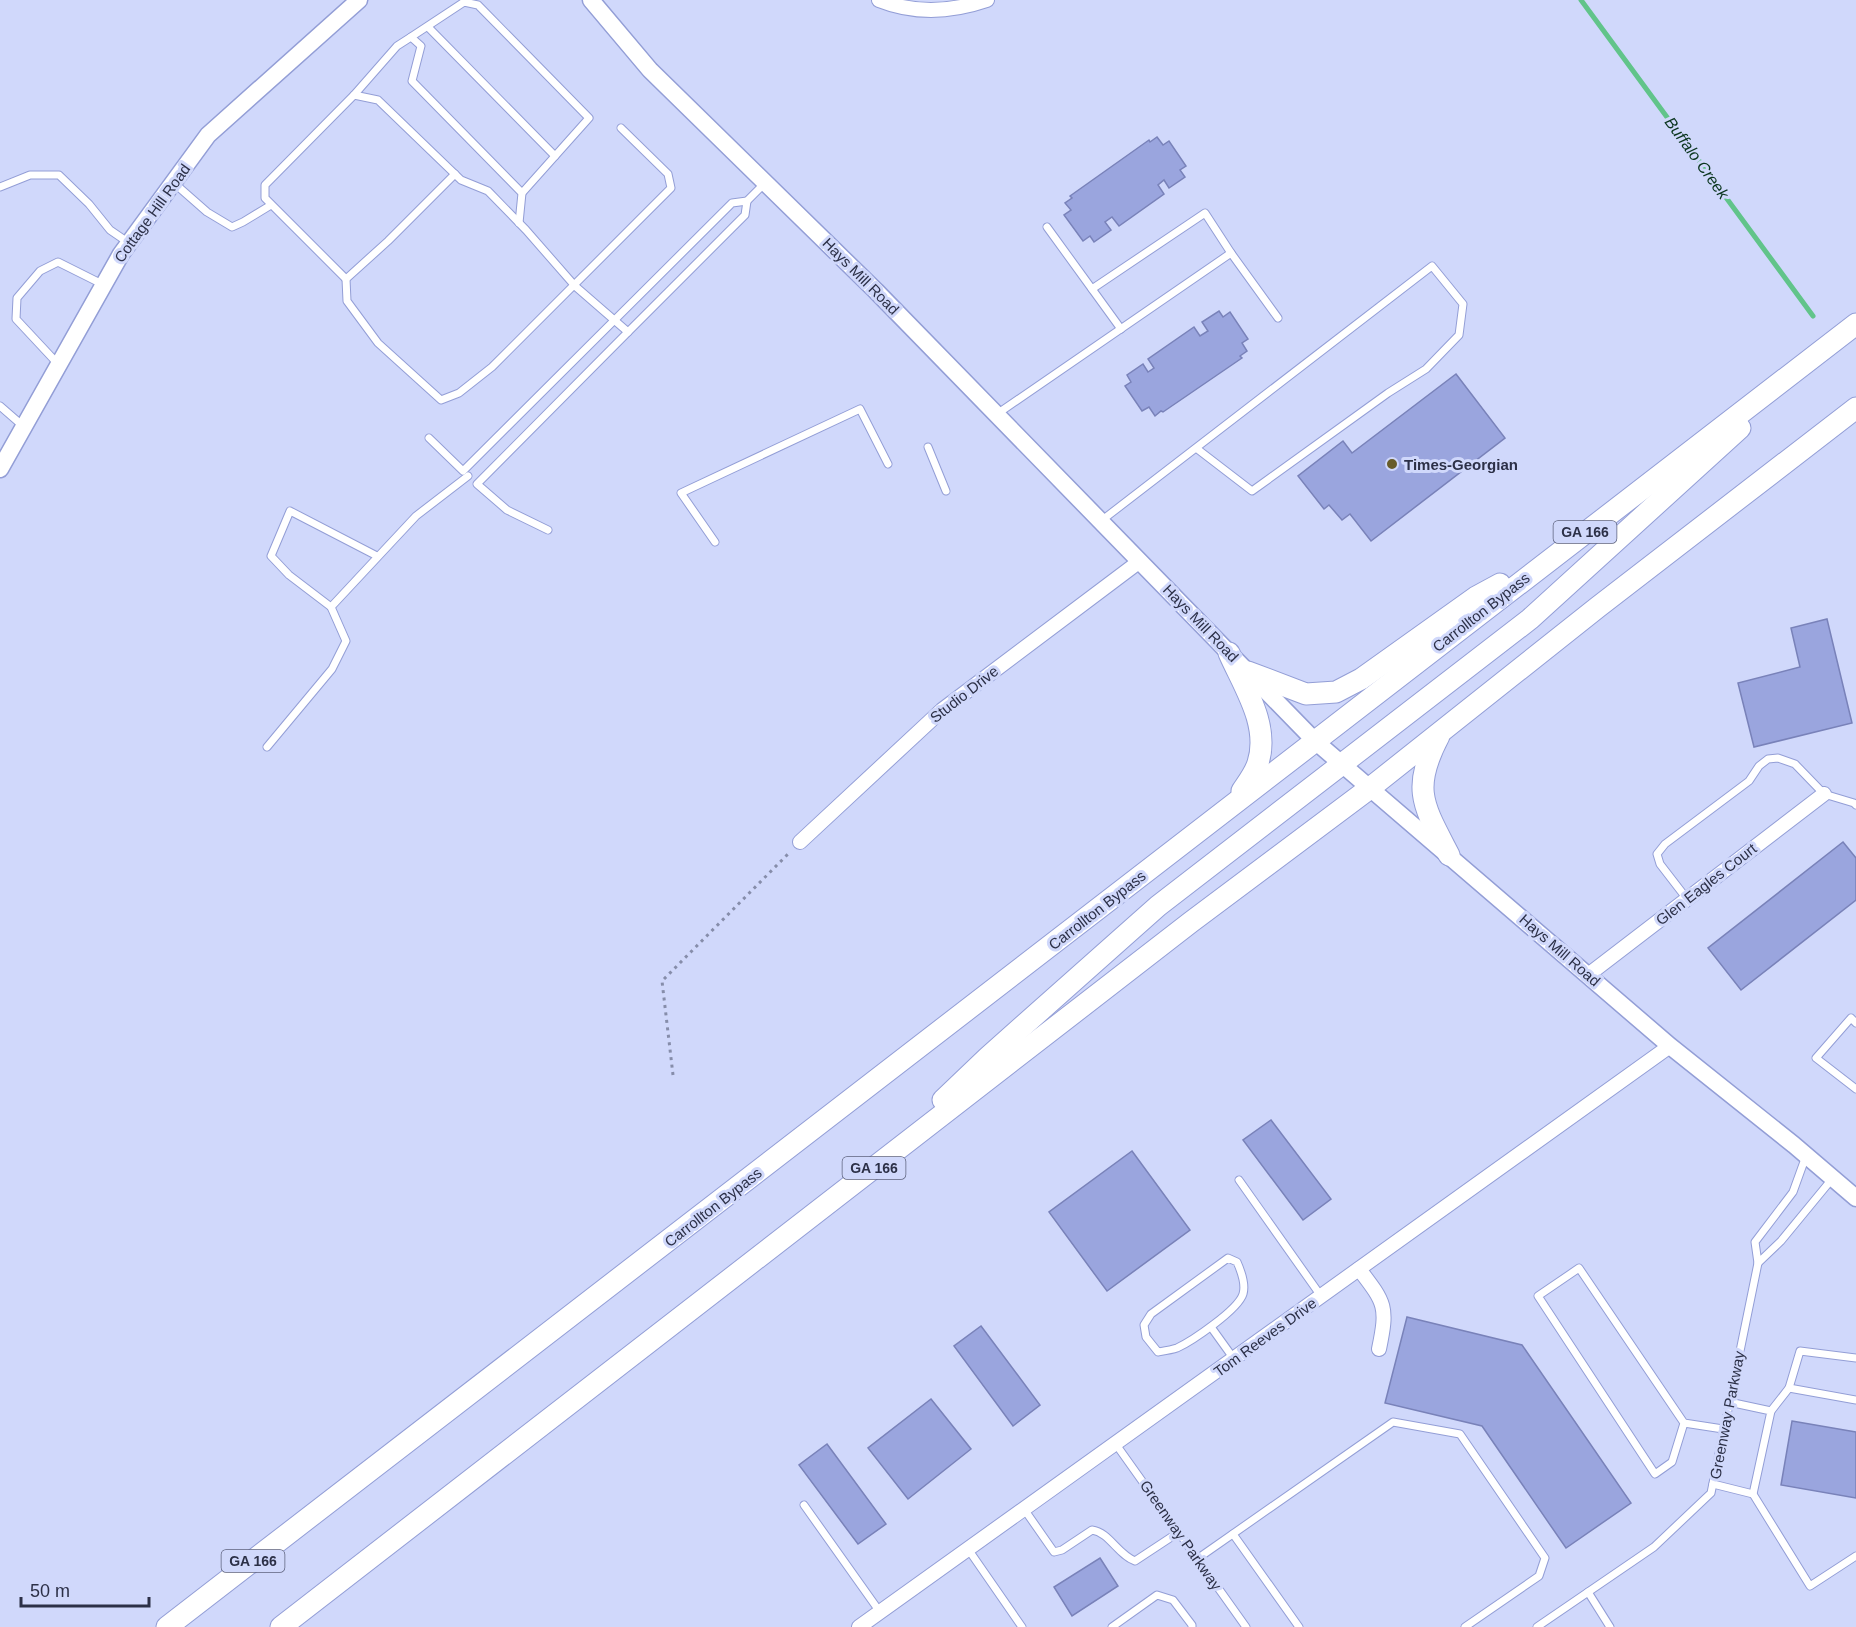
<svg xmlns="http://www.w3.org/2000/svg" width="1856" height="1627" font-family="Arial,sans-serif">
<rect width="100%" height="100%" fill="#d0d8fb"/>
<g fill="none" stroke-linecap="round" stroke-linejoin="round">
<!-- stream -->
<path stroke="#61c48a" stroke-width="5" d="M1581 0 1813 316"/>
</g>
<!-- building -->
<g fill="#9aa5de" stroke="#7982b9" stroke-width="1.5">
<path d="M1157 137 1163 145 1169 141 1186 166 1180 170 1185 177 1169 188 1164 180 1158 185 1164 194 1119 226 1112 217 1105 222 1111 230 1094 242 1090 236 1083 241 1064 215 1071 210 1065 203 1072 198 1070 196 1149 140 1150 142Z"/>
<path d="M1219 311 1223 317 1230 312 1248 339 1242 343 1247 351 1240 356 1242 358 1163 412 1161 411 1155 416 1149 407 1142 411 1125 386 1131 382 1127 375 1143 364 1148 372 1154 368 1148 359 1194 327 1200 336 1208 331 1202 322Z"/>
<path d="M1456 374 1505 438 1371 541 1350 514 1342 520 1329 505 1324 509 1298 476 1343 441 1352 453Z"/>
<path d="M1827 619 1852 723 1754 747 1738 683 1800 667 1791 628Z"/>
<path d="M1843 842 1856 858V900L1741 990 1708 948Z"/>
<path d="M1271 1120 1331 1199 1303 1220 1243 1140Z"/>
<path d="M1132 1151 1190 1230 1107 1291 1049 1212Z"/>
<path d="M1407 1317 1522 1345 1631 1503 1566 1548 1482 1426 1385 1403Z"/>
<path d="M981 1326 1040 1405 1013 1426 954 1346Z"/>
<path d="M931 1399 971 1449 908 1499 868 1448Z"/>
<path d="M1792 1421 1856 1432V1498L1781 1485Z"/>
<path d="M827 1444 886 1524 858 1544 799 1465Z"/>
<path d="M1100 1558 1118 1586 1072 1616 1054 1587Z"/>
</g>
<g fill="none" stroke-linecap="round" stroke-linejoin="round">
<!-- service casing -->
<g stroke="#939ed6" stroke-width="9">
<g id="service">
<path d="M428 27 555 156"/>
<path d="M411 37 464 2 478 5 589 118 522 193"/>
<path d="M354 95 397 46 411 37 421 46 412 81 522 193 519 223"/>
<path d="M455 174 388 241 346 279 347 301 378 343 441 400 459 393 492 367 671 188 668 174 621 128"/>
<path d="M174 183 207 212 232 227 243 222 271 205"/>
<path d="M0 187 30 175H59L89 204 110 230 129 243"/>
<path d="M1047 227 1092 289 1205 213 1231 253"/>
<path d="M346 279 265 198V185L354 95 378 100 461 180 488 191 526 230 575 286 628 332 745 215 747 201"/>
<path d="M1092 289 1121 329"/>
<path d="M58 364 16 319 17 298 40 271 58 262 104 285"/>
<path d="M0 406 23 426"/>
<path d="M997 414 1231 253 1278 318"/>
<path d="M429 438 463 471 732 203 747 201 764 184"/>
<path d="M928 447 946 491"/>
<path d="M1101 521 1432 266 1463 304 1459 335 1426 369 1388 393 1252 491 1196 448"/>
<path d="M548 530 507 510 477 484 628 332"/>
<path d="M715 542 681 493 860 409 888 464"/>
<path d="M331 607 416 516 468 476"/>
<path d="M267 747 332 669 346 641 331 607 289 575 271 556 290 511 377 556"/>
<path d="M1687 899 1660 864 1657 854 1665 844 1749 781 1759 766 1768 759 1778 758 1795 764 1824 794 1854 803 1856 805"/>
<path d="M1856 1023 1851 1018 1816 1058 1856 1089"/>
<path d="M1806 1156 1793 1192 1755 1242 1758 1263 1781 1241 1832 1179"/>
<path d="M1239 1180 1321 1296"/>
<path d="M1228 1258 1237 1262C1241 1271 1246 1284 1243 1294 1238 1310 1192 1341 1177 1348 1171 1350 1164 1351 1158 1352L1146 1337 1144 1325 1151 1314Z"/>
<path d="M1211 1327 1234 1359"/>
<path d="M1856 1358 1800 1351 1789 1388 1856 1400"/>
<path d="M1729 1402 1771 1411 1753 1494 1810 1586 1856 1556"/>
<path d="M1771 1411 1789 1388"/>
<path d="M1684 1423 1672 1462 1655 1474 1538 1296 1579 1268 1684 1423 1723 1429"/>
<path d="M1115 1443 1246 1627"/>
<path d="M1713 1484 1753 1494"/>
<path d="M804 1505 880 1612"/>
<path d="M1024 1509 1054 1552 1062 1550 1092 1530C1109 1532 1118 1555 1135 1561L1179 1532"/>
<path d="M1233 1534 1299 1627"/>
<path d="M968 1549 1022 1627"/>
<path d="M1197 1559 1393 1422 1460 1434 1545 1558 1539 1576 1465 1627"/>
<path d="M1588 1592 1610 1627"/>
<path d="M1112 1627 1157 1595 1173 1600 1192 1625V1627"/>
<path d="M1537 1627 1654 1547 1711 1493 1758 1263"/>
</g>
</g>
<!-- minor casing -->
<g stroke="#939ed6" stroke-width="16">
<g id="minor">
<path d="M879 0C914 14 952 12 987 0"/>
<path d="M800 842 942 710 1140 561"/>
<path d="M1588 975 1824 794"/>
<path d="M1359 1269C1385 1303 1388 1306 1379 1349"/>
<path d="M859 1627 1670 1046"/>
</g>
</g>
<!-- tertiary casing -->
<g stroke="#939ed6" stroke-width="19">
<g id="tertiary">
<path d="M591 0 650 70 876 291 1315 741 1670 1046 1794 1145 1856 1198"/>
<path d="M0 469 121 254 208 135 359 0"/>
</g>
</g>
<!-- primary casing -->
<g stroke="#939ed6" stroke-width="23">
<g id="primary">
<path d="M1229 653C1244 687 1270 725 1258 763 1255 773 1248 782 1242 791"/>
<path d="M1248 672 1306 694 1336 692 1361 679 1476 597 1500 584"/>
<path d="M1439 736C1411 789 1423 805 1449 855"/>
<path d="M943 1100 988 1057 1158 906 1530 619 1740 428"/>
<path d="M167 1627 1856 324"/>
<path d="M281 1627 1191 922 1370 788 1598 607 1856 408"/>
</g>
</g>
<!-- path -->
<path stroke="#868daa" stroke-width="3" stroke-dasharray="3 4.5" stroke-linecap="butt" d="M673 1075 662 981 790 852"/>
<!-- service -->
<use href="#service" stroke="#fff" stroke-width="7"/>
<!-- minor -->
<use href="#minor" stroke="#fff" stroke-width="14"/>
<!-- tertiary -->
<use href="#tertiary" stroke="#fff" stroke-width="16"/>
<!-- primary -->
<use href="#primary" stroke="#fff" stroke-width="21"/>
</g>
<!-- markers -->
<circle fill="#685c29" stroke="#d0d8fb" stroke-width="2" cx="1392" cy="464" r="6"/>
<g text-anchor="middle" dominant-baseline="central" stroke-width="6" stroke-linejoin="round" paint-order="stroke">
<!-- shield labels -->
<g fill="#d0d8fb" stroke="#5d627d" stroke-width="1.5">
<rect x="1553.5" y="521" width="63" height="22" rx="4.5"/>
<rect x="842.5" y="1157" width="63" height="22" rx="4.5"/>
<rect x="221.5" y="1550" width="63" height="22" rx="4.5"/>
</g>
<g font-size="14" font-weight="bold" fill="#2c3047">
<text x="1585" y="532">GA 166</text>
<text x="874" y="1168">GA 166</text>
<text x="253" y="1561">GA 166</text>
</g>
<!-- street labels -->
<g font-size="15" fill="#2c3047" stroke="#d0d8fb">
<text transform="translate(152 213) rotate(-54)">Cottage Hill Road</text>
<text transform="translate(861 276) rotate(45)">Hays Mill Road</text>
<text transform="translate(1481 612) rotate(-38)">Carrollton Bypass</text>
<text transform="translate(1201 623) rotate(46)">Hays Mill Road</text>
<text transform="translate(964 694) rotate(-38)">Studio Drive</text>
<text transform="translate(1706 884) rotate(-38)">Glen Eagles Court</text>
<text transform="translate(1097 910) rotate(-38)">Carrollton Bypass</text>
<text transform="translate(1560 950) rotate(41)">Hays Mill Road</text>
<text transform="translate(713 1207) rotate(-38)">Carrollton Bypass</text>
<text transform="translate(1265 1337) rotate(-36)">Tom Reeves Drive</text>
<text transform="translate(1727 1415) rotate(-79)">Greenway Parkway</text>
<text transform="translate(1181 1535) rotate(55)">Greenway Parkway</text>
</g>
<!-- poi labels -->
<g font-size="15" font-weight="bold" fill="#2c3047" stroke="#d0d8fb" text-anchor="start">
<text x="1404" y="464">Times-Georgian</text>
</g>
<!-- water labels -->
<g font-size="16" font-style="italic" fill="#0a351e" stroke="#d0d8fb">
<text transform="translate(1697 158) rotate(54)">Buffalo Creek</text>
</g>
</g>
<!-- scale -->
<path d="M21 1597v9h128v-9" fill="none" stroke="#2c3047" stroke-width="3"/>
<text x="30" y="1597" font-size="18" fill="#2c3047" stroke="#d0d8fb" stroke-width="4.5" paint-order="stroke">50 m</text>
</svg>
